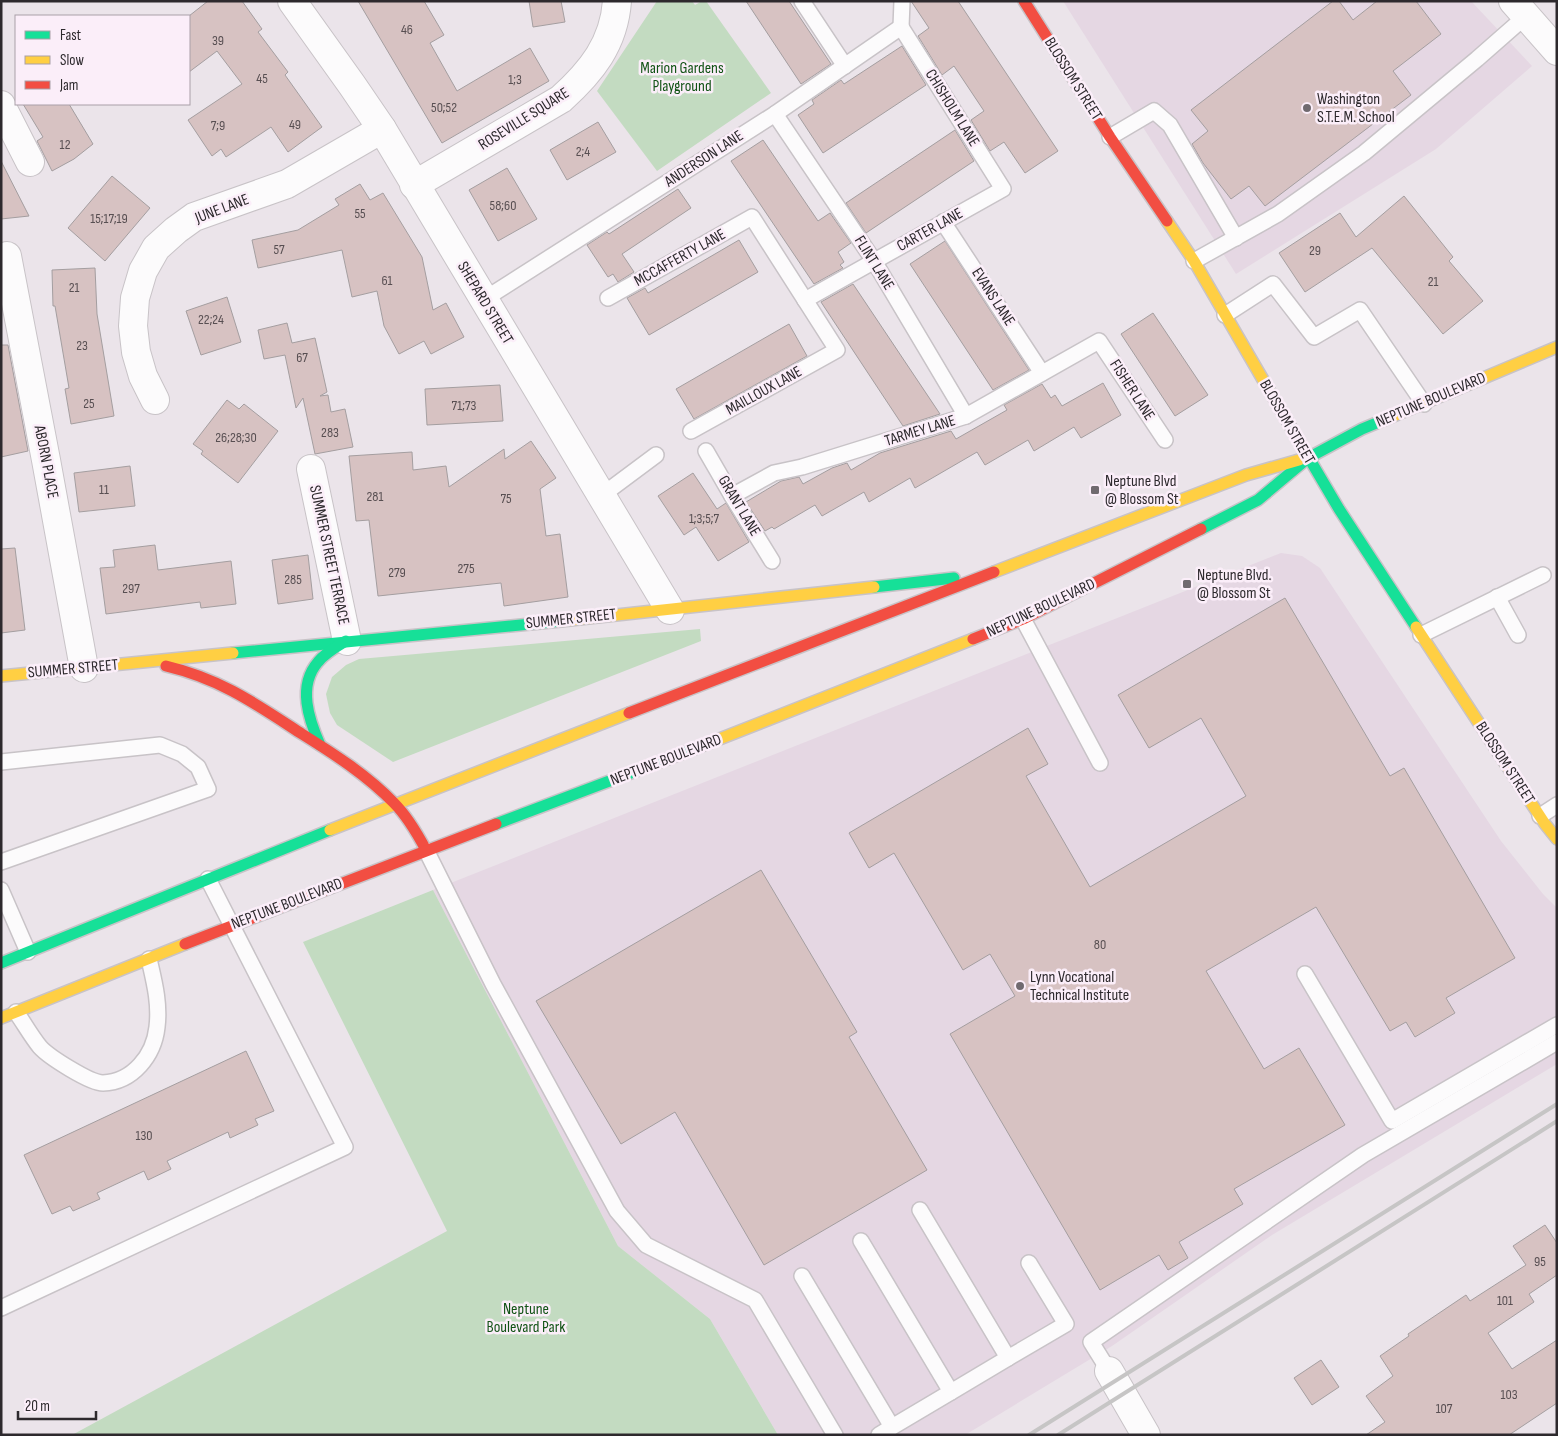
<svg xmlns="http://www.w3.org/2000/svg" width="1558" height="1436" font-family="'Sofia Sans Condensed',sans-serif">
<rect width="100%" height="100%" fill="#ebe4ea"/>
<!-- built -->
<g fill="#e5d7e3">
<path d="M1063 1H1471L1532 66 1436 149 1236 274Z"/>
<path d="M1281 553 1302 556 1320 568 1501 841 1543 894 1557 908V1064L1272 1235 1112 1346 965 1435H778L710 1319 618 1246 433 890Z"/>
</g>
<!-- green -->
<g fill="#c3dbc1">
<path d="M657 1H692L695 5 702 1H706L771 93 657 171 597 91Z"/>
<path d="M700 629 701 641 393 762 337 725 330 713 326 694 332 677 346 665 359 659Z"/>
<path d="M433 890 618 1246 710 1319 778 1435H72L447 1231 303 942Z"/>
</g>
<!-- building -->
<g fill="#d7c2c2" stroke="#a49ea0">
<path d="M208 1H242L262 29 258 32 288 72 285 75 322 127 288 152 271 127 226 157 221 149 212 156 188 120 242 84 217 51 189 72V16Z"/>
<path d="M358 1H424L444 35 430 43 457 91 530 48 549 81 442 143Z"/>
<path d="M529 1H561L565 22 533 27Z"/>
<path d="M746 1H789L831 64 801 84Z"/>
<path d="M911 1H958L1058 151 1025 173 1004 142 990 151 971 120 984 111 954 66 942 75 918 36 929 28Z"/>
<path d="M1333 1H1339L1353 20 1377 1H1416L1441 34 1393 71 1411 95 1265 206 1249 186 1231 199 1203 163 1192 144 1208 131 1191 110Z"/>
<path d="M902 46 926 85 823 153 798 115 814 104 812 100 841 80 844 84Z"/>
<path d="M23 104H69L93 144 74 159 52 171 37 141 43 137Z"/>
<path d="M598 122 616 152 567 180 550 150Z"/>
<path d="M955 130 974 161 866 233 846 203Z"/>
<path d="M763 140 818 221 830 213 851 243 838 252 844 262 840 265 843 268 814 284 731 161Z"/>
<path d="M1 161 29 216 1 219Z"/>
<path d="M507 168 537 219 498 241 469 190Z"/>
<path d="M112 176 150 208 105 261 68 228Z"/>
<path d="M360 184 370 200 383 193 422 257 433 310 446 303 464 337 431 354 424 341 399 354 384 326 377 291 352 297 342 250 258 268 252 240 298 230 339 205 335 199Z"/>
<path d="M678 189 691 208 622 254 634 272 618 282 613 274 608 277 587 245 607 232 609 234Z"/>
<path d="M1404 196 1453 257 1449 261 1483 301 1443 334 1372 248 1305 292 1279 253 1340 213 1356 237Z"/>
<path d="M739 240 758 272 649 335 627 298 645 288 648 293Z"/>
<path d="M945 241 1029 370 993 390 910 264Z"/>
<path d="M95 268 97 314 114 416 71 424 65 389 69 388 55 306H53L52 270Z"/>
<path d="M853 284 940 414 903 426 821 302Z"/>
<path d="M227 297 241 342 201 355 186 311Z"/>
<path d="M1153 313 1208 395 1175 416 1121 334Z"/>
<path d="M287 323 292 343 315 338 327 392 320 396 328 395 331 412 345 409 353 447 315 454 303 398 296 408 285 355 264 359 258 330Z"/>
<path d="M789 324 807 356 694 419 676 389Z"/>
<path d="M1 345H8L28 451 1 457Z"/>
<path d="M1103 383 1121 415 1081 438 1074 427 1034 451 1028 440 985 465 977 452 915 488 910 478 869 502 864 492 822 516 815 505 774 529 772 527 765 531 746 502 781 481 799 477 803 484 832 468 847 463 851 470 880 453 951 431 956 439 1007 410 1004 405 1042 384 1051 398 1055 395 1062 406Z"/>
<path d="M500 385 503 421 427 425 425 389Z"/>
<path d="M227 400 239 409 244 404 278 431 238 483 201 454 203 451 193 444Z"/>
<path d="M531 441 556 478 540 489 546 536 560 534 568 597 504 606 501 583 378 596 369 520 356 521 349 456 412 452 413 470 446 466 449 487 504 449 505 459Z"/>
<path d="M130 466 135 506 79 512 74 473Z"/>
<path d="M693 473 717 509 726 503 749 542 718 561 696 527 684 535 658 496Z"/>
<path d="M155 545 158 570 231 561 236 604 201 608 200 602 106 614 100 568 115 567 113 550Z"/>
<path d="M15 548 25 630 1 633V549Z"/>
<path d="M308 555 313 599 278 604 272 560Z"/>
<path d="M1285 598 1390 776 1404 768 1515 958 1446 998 1455 1013 1415 1037 1406 1022 1390 1031 1316 907 1206 971 1264 1069 1299 1048 1345 1125 1234 1189 1243 1204 1179 1242 1188 1258 1168 1270 1159 1255 1100 1290 950 1034 1015 996 990 954 963 970 894 853 869 868 849 833 1028 728 1048 764 1026 776 1090 887 1246 796 1201 718 1149 748 1118 695Z"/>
<path d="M761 870 857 1032 849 1037 927 1170 764 1265 675 1112 621 1144 536 1001Z"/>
<path d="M246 1051 274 1111 255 1119 258 1125 230 1138 228 1132 167 1161 171 1169 148 1180 144 1171 97 1193 100 1199 73 1211 70 1206 52 1214 24 1155Z"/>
<path d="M1545 1225 1557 1243V1275L1529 1294 1534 1302 1488 1333 1512 1369 1557 1340V1403L1509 1435H1366L1385 1422 1366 1396 1393 1376 1380 1356 1409 1336 1408 1334 1466 1295 1470 1301 1526 1265 1513 1246Z"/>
<path d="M1321 1360 1339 1387 1312 1405 1294 1378Z"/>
</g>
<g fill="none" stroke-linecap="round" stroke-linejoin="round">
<!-- lane casing -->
<g stroke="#c8c3c7" stroke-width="18">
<g id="lane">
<path d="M802 1 845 66"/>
<path d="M901 27 902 1"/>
<path d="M775 114 874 261 966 416"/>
<path d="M1110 137 1154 111 1170 125 1236 238"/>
<path d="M943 222 1042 373"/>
<path d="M1194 261 1278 214 1364 153 1477 59 1526 16"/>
<path d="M608 298 752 217 837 350 691 431"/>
<path d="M483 300 775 114 901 27"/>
<path d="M805 300 1003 189 901 27"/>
<path d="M1225 315 1273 284 1314 337 1360 310 1424 404"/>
<path d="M706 451 732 496 772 561"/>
<path d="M601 496 656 455"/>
<path d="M732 496 774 473 802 467 966 416 1099 341 1165 440"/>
<path d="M1497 597 1518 635"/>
<path d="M1023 619 1100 763"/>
<path d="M1421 635 1543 575"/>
<path d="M1 762 160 745 182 754 198 767 208 789 1 862"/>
<path d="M1540 816 1557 805"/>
<path d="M426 850 493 984 617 1211 646 1245 755 1300 835 1435"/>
<path d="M1 890 28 952"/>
<path d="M1305 974 1392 1121 1557 1025"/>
<path d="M16 1012C24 1023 31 1036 40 1047 49 1057 90 1083 103 1083 133 1082 154 1055 157 1027 160 1003 154 981 149 959"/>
<path d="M920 1210 1008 1358 951 1392"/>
<path d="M861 1241 951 1392 892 1427"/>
<path d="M802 1276 892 1427 879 1435"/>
<path d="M1 1308 345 1147 208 879"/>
<path d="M1008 1358 1066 1324 1029 1263"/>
<path d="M1109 1371 1091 1342 1363 1155 1557 1042"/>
</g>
</g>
<!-- street casing -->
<g stroke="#c8c3c7" stroke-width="30">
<g id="street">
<path d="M292 1 352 85 382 129 670 610"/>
<path d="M1513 1 1557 51"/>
<path d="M1 105 30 162"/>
<path d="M414 185 561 99C591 72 614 44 617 1"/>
<path d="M7 256 46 460 84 668"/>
<path d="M155 400 143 376 136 352 133 326 135 298 143 271 156 248 176 230 194 217 287 184 382 129"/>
<path d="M311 469 347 641"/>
<path d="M1109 1371 1146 1435"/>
</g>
</g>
<!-- fast casing -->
<g stroke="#c8c3c7" stroke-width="14">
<g id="fast">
<path d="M1269 390 1339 509 1416 627"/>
<path d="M1201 529 1258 500 1308 458 1362 429 1391 417"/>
<path d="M874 587 954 578"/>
<path d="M233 653 561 621"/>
<path d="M320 745C309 720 297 686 318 662 325 653 336 647 346 641"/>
<path d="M496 824 694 749"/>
<path d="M1 963 330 830"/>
</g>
</g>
<!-- slow casing -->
<g stroke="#c8c3c7" stroke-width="14">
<g id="slow">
<path d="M1167 221 1194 261 1269 390"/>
<path d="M1391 417 1557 347"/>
<path d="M994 572 1246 475 1299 460"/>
<path d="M561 621 874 587"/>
<path d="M1416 627 1545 824 1557 839"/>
<path d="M1 676 233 653"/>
<path d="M694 749 973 639"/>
<path d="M330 830 629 713"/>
<path d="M1 1018 185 944"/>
</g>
</g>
<!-- jam casing -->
<g stroke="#c8c3c7" stroke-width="14">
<g id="jam">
<path d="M1024 1 1110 137 1167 221"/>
<path d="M973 639 1023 619 1201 529"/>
<path d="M166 666C221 679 256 704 302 734 334 754 367 775 394 803 407 816 417 833 426 850"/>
<path d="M629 713 994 572"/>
<path d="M185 944 496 824"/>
</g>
</g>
<!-- lane -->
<use href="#lane" stroke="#fcfbfc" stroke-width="15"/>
<!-- street -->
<use href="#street" stroke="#fcfbfc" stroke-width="28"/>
<!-- fast -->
<use href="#fast" stroke="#16e098" stroke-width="11"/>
<!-- slow -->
<use href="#slow" stroke="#ffcf43" stroke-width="11"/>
<!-- jam -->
<use href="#jam" stroke="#f24e42" stroke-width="11"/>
<!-- rail -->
<g stroke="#c6c5c5" stroke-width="4">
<path d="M1029 1435 1557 1104"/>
<path d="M1058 1435 1557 1121"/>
</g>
</g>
<!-- markers -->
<g fill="#706a6f" stroke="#fbeef9" stroke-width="2">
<circle cx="1307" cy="108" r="5"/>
<rect x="1090" y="485" width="10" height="10" rx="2.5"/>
<rect x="1182" y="579" width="10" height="10" rx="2.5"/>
<circle cx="1020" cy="986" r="5"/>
</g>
<g text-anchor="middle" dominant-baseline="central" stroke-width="5" stroke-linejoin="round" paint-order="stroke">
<!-- number labels -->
<g font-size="14" fill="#584f52">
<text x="407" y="29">46</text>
<text x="218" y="40">39</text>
<text x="262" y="78">45</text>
<text x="515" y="79">1;3</text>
<text x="444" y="107">50;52</text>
<text x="295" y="124">49</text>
<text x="218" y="125">7;9</text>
<text x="65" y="144">12</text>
<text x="583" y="151">2;4</text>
<text x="503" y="205">58;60</text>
<text x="360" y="213">55</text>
<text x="109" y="218">15;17;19</text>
<text x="279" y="249">57</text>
<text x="1315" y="250">29</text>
<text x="387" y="280">61</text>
<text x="1433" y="281">21</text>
<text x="74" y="287">21</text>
<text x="211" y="319">22;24</text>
<text x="82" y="345">23</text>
<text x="302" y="357">67</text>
<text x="89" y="403">25</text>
<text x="464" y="405">71;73</text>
<text x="330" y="432">283</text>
<text x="236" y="437">26;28;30</text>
<text x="104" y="489">11</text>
<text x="375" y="496">281</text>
<text x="506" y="498">75</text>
<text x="704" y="518">1;3;5;7</text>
<text x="466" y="568">275</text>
<text x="397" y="572">279</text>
<text x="293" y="579">285</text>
<text x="131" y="588">297</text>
<text x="1100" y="944">80</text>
<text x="144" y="1135">130</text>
<text x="1540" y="1261">95</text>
<text x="1505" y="1300">101</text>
<text x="1509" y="1394">103</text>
<text x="1444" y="1408">107</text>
</g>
<!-- park labels -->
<g font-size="16" fill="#115315" stroke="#fbeef9">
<text x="682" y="68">Marion Gardens<tspan x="682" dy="18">Playground</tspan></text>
<text x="526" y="1309">Neptune<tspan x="526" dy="18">Boulevard Park</tspan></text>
</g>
<!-- street labels -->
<g font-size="16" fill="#2d292d" stroke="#fbeef9">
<text transform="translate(1073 79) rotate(58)">BLOSSOM STREET</text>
<text transform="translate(952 108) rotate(58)">CHISHOLM LANE</text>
<text transform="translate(524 119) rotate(-32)">ROSEVILLE SQUARE</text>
<text transform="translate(704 159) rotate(-33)">ANDERSON LANE</text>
<text transform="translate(222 209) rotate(-21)">JUNE LANE</text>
<text transform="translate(930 230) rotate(-29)">CARTER LANE</text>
<text transform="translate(680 258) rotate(-29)">MCCAFFERTY LANE</text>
<text transform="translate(874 263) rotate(58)">FLINT LANE</text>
<text transform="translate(993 297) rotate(57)">EVANS LANE</text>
<text transform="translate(485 303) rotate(59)">SHEPARD STREET</text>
<text transform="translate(1132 390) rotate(57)">FISHER LANE</text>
<text transform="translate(764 391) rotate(-29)">MAILLOUX LANE</text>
<text transform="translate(1431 400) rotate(-23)">NEPTUNE BOULEVARD</text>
<text transform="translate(1287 422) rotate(60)">BLOSSOM STREET</text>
<text transform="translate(920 431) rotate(-17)">TARMEY LANE</text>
<text transform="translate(46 462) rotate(79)">ABORN PLACE</text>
<text transform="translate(739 506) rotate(59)">GRANT LANE</text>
<text transform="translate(329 555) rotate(78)">SUMMER STREET TERRACE</text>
<text transform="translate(1041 608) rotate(-25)">NEPTUNE BOULEVARD</text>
<text transform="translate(571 619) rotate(-6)">SUMMER STREET</text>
<text transform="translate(73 669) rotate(-5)">SUMMER STREET</text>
<text transform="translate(666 760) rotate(-21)">NEPTUNE BOULEVARD</text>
<text transform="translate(1505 763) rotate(57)">BLOSSOM STREET</text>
<text transform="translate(287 904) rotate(-21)">NEPTUNE BOULEVARD</text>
</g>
<!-- poi labels -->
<g font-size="16" fill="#2d292d" stroke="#fbeef9" text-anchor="start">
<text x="1317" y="99">Washington<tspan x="1317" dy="18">S.T.E.M. School</tspan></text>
<text x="1105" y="481">Neptune Blvd<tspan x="1105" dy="18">@ Blossom St</tspan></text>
<text x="1197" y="575">Neptune Blvd.<tspan x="1197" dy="18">@ Blossom St</tspan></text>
<text x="1030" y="977">Lynn Vocational<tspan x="1030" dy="18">Technical Institute</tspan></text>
</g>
</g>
<!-- border -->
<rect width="1558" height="1436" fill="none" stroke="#2d292d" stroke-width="5"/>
<!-- legend -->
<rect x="15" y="15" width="175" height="90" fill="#fbeef9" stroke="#a99fa7"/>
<rect x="25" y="31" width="25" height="8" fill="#16e098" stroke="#a99fa7"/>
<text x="60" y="40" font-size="15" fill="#2d292d">Fast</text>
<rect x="25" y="56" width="25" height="8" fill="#ffcf43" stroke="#a99fa7"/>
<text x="60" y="65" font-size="15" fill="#2d292d">Slow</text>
<rect x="25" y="81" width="25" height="8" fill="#f24e42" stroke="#a99fa7"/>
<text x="60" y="90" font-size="15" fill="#2d292d">Jam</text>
<!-- scale -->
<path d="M18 1411v8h78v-8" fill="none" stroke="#2d292d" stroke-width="2.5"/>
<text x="25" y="1411" font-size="15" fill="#2d292d" stroke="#fbeef9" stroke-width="4" paint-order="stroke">20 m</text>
</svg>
